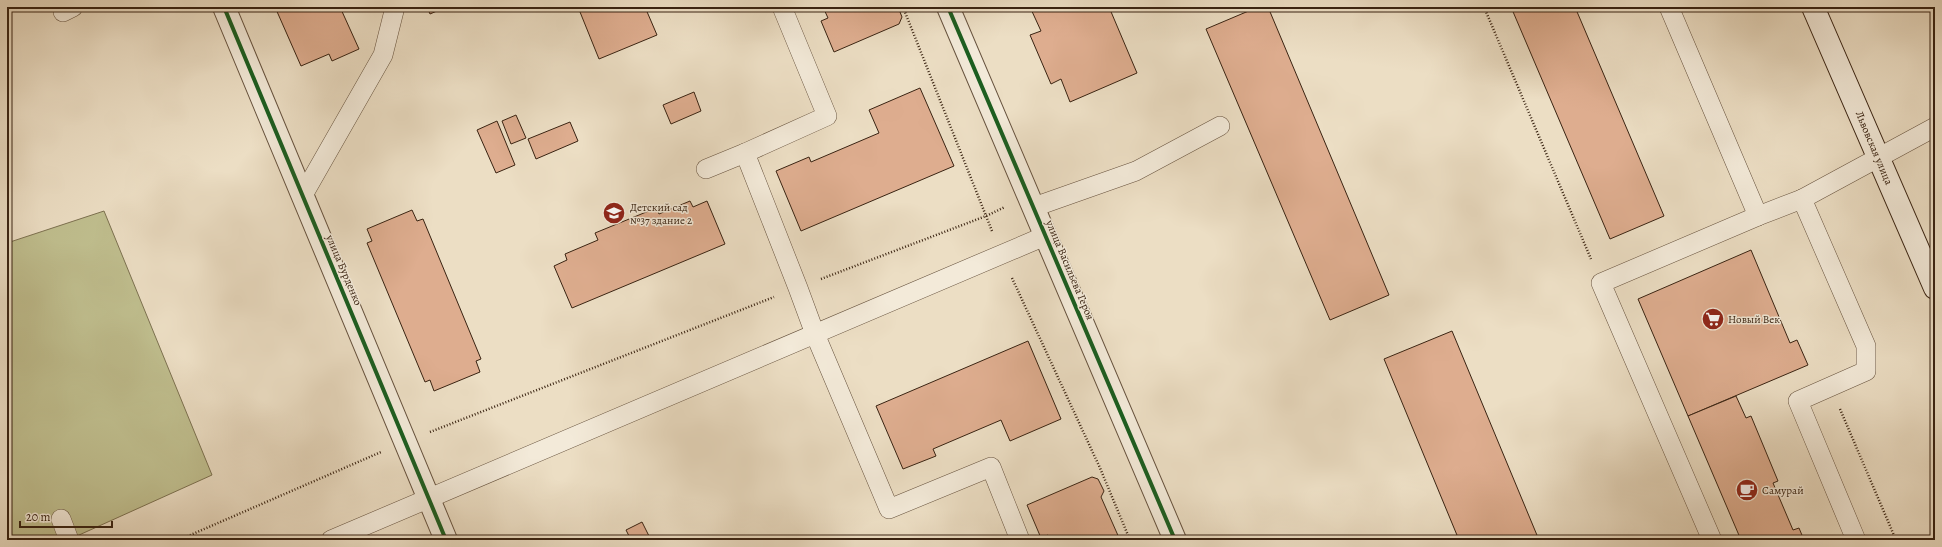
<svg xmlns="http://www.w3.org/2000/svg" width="1942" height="547" font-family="Alegreya,serif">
<rect width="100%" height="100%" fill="#ecdec4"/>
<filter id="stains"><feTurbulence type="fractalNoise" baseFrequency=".005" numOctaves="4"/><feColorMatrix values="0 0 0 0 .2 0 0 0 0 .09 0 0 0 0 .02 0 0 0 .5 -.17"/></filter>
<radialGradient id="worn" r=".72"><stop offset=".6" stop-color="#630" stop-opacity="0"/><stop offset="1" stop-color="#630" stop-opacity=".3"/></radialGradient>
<!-- green -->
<path fill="#c0bf8f" stroke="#7c7150" d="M104 211 212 475 68 540H7V243Z"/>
<!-- building -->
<g fill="#dead8f" stroke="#392312">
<path d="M275 7H340L359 49 332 61 329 54 301 66Z"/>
<path d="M427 7H446L430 14Z"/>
<path d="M578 7H645L657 35 599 59Z"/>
<path d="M823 7H898L902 17 899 24 834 52 821 21 828 18Z"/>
<path d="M1030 7H1109L1137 73 1070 102 1061 79 1051 84 1030 35 1041 31Z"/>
<path d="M1258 7H1268L1389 295 1330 320 1206 29Z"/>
<path d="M1511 7H1575L1664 216 1610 239Z"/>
<path d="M920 88 954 166 801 231 776 171 809 157 811 162 879 133 869 110Z"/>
<path d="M694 92 701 111 671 124 663 105Z"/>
<path d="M516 115 526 138 511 144 502 121Z"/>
<path d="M497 121 515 165 496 173 477 130Z"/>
<path d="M570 122 578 141 536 159 528 139Z"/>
<path d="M690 201 693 207 707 201 725 244 572 308 554 266 567 260 565 254 598 240 595 233 656 208 659 214Z"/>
<path d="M412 210 417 221 423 219 481 359 476 361 480 372 434 391 430 380 425 382 367 243 372 241 367 229Z"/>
<path d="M1751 250 1790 343 1797 340 1808 365 1688 416 1638 299Z"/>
<path d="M1452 331 1539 540H1459L1384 359Z"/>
<path d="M1028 341 1061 419 1010 441 1001 420 933 449 936 456 903 469 876 406Z"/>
<path d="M1736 396 1746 418 1751 416 1778 481 1773 483 1793 530 1799 528 1804 540H1741L1688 416Z"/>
<path d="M1092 477 1098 479 1104 491 1101 497 1120 540H1050L1048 535 1041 538 1027 505Z"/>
<path d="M642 522 651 540H631L626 530Z"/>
<path d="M571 536 573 540H562Z"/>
</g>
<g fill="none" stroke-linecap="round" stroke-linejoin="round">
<!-- lane casing -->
<g stroke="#66523e" stroke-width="20">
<g id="lane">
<path d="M782 7 827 116 745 153 798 288 815 334 889 509 991 467 1020 540"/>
<path d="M1669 7 1758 216"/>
<path d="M63 12 73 7"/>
<path d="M706 169 745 153"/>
<path d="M303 195 383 55 395 7"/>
<path d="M1802 199 1866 346V371L1798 401 1856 540"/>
<path d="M1034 207 1136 171 1220 126"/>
<path d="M61 519 69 540"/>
<path d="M331 540 1045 236"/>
<path d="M1712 540 1601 283 1758 216 1802 199 1935 127"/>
</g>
</g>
<!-- street casing -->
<g stroke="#66523e" stroke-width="24">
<g id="street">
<path d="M224 7 446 540"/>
<path d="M948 7 1175 540"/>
</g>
</g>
<!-- secondary casing -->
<g stroke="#392312" stroke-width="24">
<path id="secondary" d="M1813 7 1935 288"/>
</g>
<!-- path -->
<g stroke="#392312" stroke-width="2.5" stroke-dasharray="1 2" stroke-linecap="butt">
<path d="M903 7 992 231"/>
<path d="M1484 7 1591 259"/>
<path d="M1012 278 1100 468 1130 540"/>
<path d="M821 279 986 216 1005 207"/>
<path d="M1840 409 1896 540"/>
<path d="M430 432 774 297"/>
<path d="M179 540 381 452"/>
</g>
<!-- lane -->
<use href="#lane" stroke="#f3ead9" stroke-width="19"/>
<!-- street -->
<use href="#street" stroke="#f3ead9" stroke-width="22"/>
<!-- secondary -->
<use href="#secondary" stroke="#f3ead9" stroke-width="22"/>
<!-- cycleway casing -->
<g stroke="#f3ead9" stroke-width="6">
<g id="cycleway">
<path d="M224 7 446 540"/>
<path d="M948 7 1175 540"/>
</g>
</g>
<!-- cycleway -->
<use href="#cycleway" stroke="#1b5e20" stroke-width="4"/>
</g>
<!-- icons -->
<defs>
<g id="school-disc" transform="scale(1.15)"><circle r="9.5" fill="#8f2418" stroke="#f3ead9"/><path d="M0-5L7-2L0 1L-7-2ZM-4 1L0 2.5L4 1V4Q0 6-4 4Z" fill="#fff"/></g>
<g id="supermarket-disc" transform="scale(1.15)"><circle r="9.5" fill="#8f2418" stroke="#f3ead9"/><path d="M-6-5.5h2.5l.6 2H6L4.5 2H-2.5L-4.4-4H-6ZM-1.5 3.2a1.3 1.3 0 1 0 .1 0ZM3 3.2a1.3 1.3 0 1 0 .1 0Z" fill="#fff"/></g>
<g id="cafe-disc" transform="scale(1.15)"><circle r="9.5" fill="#8f2418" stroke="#f3ead9"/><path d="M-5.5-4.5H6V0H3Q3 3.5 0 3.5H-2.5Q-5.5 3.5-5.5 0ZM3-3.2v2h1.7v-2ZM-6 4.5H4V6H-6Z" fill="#fff"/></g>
</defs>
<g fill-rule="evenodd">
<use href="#school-disc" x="614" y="213"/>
<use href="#supermarket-disc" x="1713" y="319"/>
<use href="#cafe-disc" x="1747" y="490"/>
</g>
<g text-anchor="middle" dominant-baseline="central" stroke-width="3" stroke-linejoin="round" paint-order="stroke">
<!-- street labels -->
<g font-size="11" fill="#392312" stroke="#f3ead9">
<text transform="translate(1874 148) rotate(67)">Львовская улица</text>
<text transform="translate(344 270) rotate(67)">улица Бурденко</text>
<text transform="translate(1070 270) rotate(67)">улица Васильева Героя</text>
</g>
<!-- poi labels -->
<g font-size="11" fill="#392312" stroke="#f3ead9" text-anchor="start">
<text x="630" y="207">Детский сад<tspan x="630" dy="13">№37 здание 2</tspan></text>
<text x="1728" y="319">Новый Век</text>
<text x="1762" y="490">Самурай</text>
</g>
</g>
<!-- margin -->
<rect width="1942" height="547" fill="none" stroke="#ecdec4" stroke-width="24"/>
<rect x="8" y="8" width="1926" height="531" fill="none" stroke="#392312" stroke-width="2"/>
<rect x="12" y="12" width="1918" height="523" fill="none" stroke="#392312"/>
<!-- scale -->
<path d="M20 521v6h92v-6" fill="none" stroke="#392312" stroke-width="2"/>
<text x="26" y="521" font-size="12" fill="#392312" stroke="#f3ead9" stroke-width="3" paint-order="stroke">20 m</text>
<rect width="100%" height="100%" filter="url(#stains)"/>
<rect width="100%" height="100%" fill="url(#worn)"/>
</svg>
